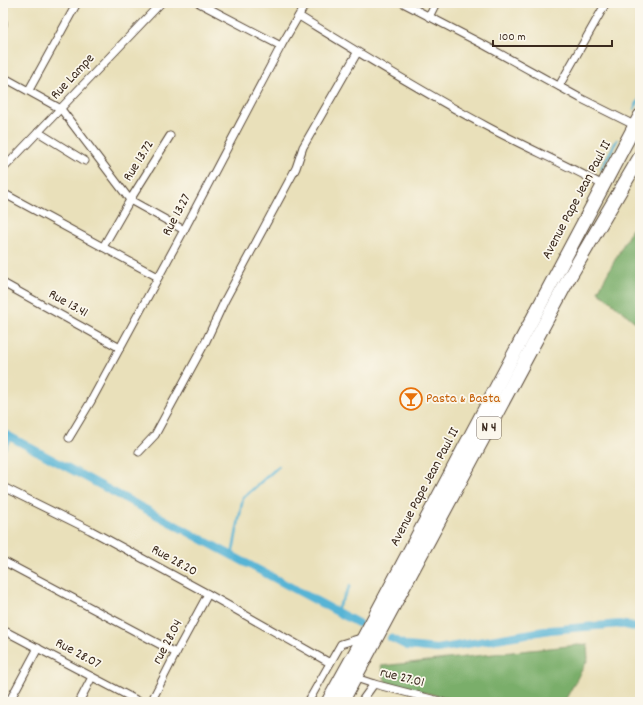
<svg xmlns="http://www.w3.org/2000/svg" width="643" height="705" font-family="Dekko,sans-serif">
<rect width="100%" height="100%" fill="#fbf7ec"/>
<filter id="ink" filterUnits="userSpaceOnUse"><feTurbulence type="fractalNoise" baseFrequency=".025" numOctaves="2"/><feDisplacementMap in="SourceGraphic" scale="8" xChannelSelector="R" yChannelSelector="G"/><feConvolveMatrix kernelMatrix="1 2 1 2 8 2 1 2 1" color-interpolation-filters="sRGB"/></filter>
<filter id="wash" filterUnits="userSpaceOnUse"><feTurbulence type="fractalNoise" baseFrequency=".012" numOctaves="4" result="noise"/><feDisplacementMap in="SourceGraphic" scale="16" xChannelSelector="R" yChannelSelector="G"/><feGaussianBlur stdDeviation="0.9" result="paint"/><feColorMatrix in="noise" values="0 0 0 0 0 0 0 0 0 0 0 0 0 0 0 0 0 1.4 0 .05"/><feComposite in="paint" operator="in"/></filter>
<g filter="url(#wash)">
<rect width="100%" height="100%" fill="#e9e0ba"/>
<!-- forest -->
<g fill="#7aae6a" stroke="#5a6c44">
<path d="M640 214V326L598 291Z"/>
<path d="M587 644 588 659 564 702H464L386 683 381 666Z"/>
</g>
<g fill="none" stroke-linecap="round" stroke-linejoin="round">
<!-- stream -->
<g stroke="#57b4d5" stroke-width="2.5">
<path d="M634 109 640 98"/>
<path d="M601 169 617 140"/>
<path d="M3 452 11 437"/>
<path d="M232 556 243 498 279 466"/>
<path d="M336 611 350 586"/>
</g>
<!-- canal -->
<g stroke="#57b4d5" stroke-width="8">
<path d="M3 433 358 623"/>
<path d="M391 638 407 646 437 649 550 630 620 624 640 628"/>
</g>
</g>
</g>
<g filter="url(#ink)">
<g fill="none" stroke-linecap="round" stroke-linejoin="round">
<!-- street casing -->
<g stroke="#554535" stroke-width="9">
<g id="street">
<path d="M199 3 281 46"/>
<path d="M403 3 486 46 580 98 636 126"/>
<path d="M299 16C361 54 422 92 486 126 525 147 565 164 603 185"/>
<path d="M429 17 436 3"/>
<path d="M3 22V25"/>
<path d="M3 77 61 109 130 200 184 230"/>
<path d="M559 86 606 3"/>
<path d="M29 90 77 3"/>
<path d="M38 132 85 161"/>
<path d="M3 169 161 3"/>
<path d="M3 193 158 277"/>
<path d="M103 247 130 200 170 136"/>
<path d="M3 283 120 348"/>
<path d="M69 438 90 403 184 230 281 46 306 3"/>
<path d="M139 452 155 435 206 341 225 300 296 168 303 147 357 53"/>
<path d="M3 487 90 530 208 594 330 663"/>
<path d="M3 561 176 653"/>
<path d="M3 630 140 702"/>
<path d="M356 678 374 684 443 702"/>
<path d="M9 702 38 648"/>
<path d="M79 702 92 677"/>
<path d="M151 702 176 653 208 594"/>
<path d="M308 702 341 644 364 637"/>
<path d="M361 702 374 684"/>
</g>
</g>
<!-- highway casing -->
<g stroke="#554535" stroke-width="15">
<g id="highway">
<path d="M328 702 364 637 640 116"/>
<path d="M342 702 569 278 640 157"/>
</g>
</g>
<!-- street -->
<use href="#street" stroke="#fff" stroke-width="7"/>
<!-- highway -->
<use href="#highway" stroke="#fff" stroke-width="13"/>
</g>
</g>
<!-- icons -->
<defs>
<g id="bar-ring" transform="scale(1.15)"><circle r="9.5" fill="#fbf7ec" stroke="#e8710a" stroke-width="1.5"/><path d="M-6-5H6L.8 .8V4.5H3.5V6h-7V4.5H-.8V.8Z" fill="#e8710a"/></g>
</defs>
<g fill-rule="evenodd">
<use href="#bar-ring" x="411" y="399"/>
</g>
<g text-anchor="middle" dominant-baseline="central" stroke-width="3.5" stroke-linejoin="round" paint-order="stroke">
<!-- shield labels -->
<rect fill="#fbf7ec" stroke="#75685c" stroke-width="1" x="477" y="417" width="24" height="22" rx="3"/>
<g font-size="13" font-weight="bold" fill="#3b2a1e">
<text x="489" y="428">N 4</text>
</g>
<!-- street labels -->
<g font-size="14" fill="#3b2a1e" stroke="#fbf7ec">
<text transform="translate(73 77) rotate(-47)">Rue Lampe</text>
<text transform="translate(139 161) rotate(-58)">Rue 13.72</text>
<text transform="translate(577 200) rotate(-62)">Avenue Pape Jean Paul II</text>
<text transform="translate(177 215) rotate(-62)">Rue 13.27</text>
<text transform="translate(68 304) rotate(29)">Rue 13.41</text>
<text transform="translate(425 487) rotate(-62)">Avenue Pape Jean Paul II</text>
<text transform="translate(174 561) rotate(29)">Rue 28.20</text>
<text transform="translate(168 642) rotate(-62)">rue 28.04</text>
<text transform="translate(78 654) rotate(28)">Rue 28.07</text>
<text transform="translate(402 678) rotate(14)">rue 27.01</text>
</g>
<!-- food labels -->
<g font-size="14" fill="#c56008" stroke="#fbf7ec" text-anchor="start">
<text x="426" y="399">Pasta &amp; Basta</text>
</g>
</g>
<!-- margin -->
<rect width="643" height="705" fill="none" stroke="#fbf7ec" stroke-width="16"/>
<!-- scale -->
<path d="M493 40v6h119v-6" fill="none" stroke="#3b2a1e" stroke-width="2"/>
<text x="499" y="40" font-size="12" fill="#3b2a1e" stroke="#fbf7ec" stroke-width="3" paint-order="stroke">100 m</text>
</svg>
